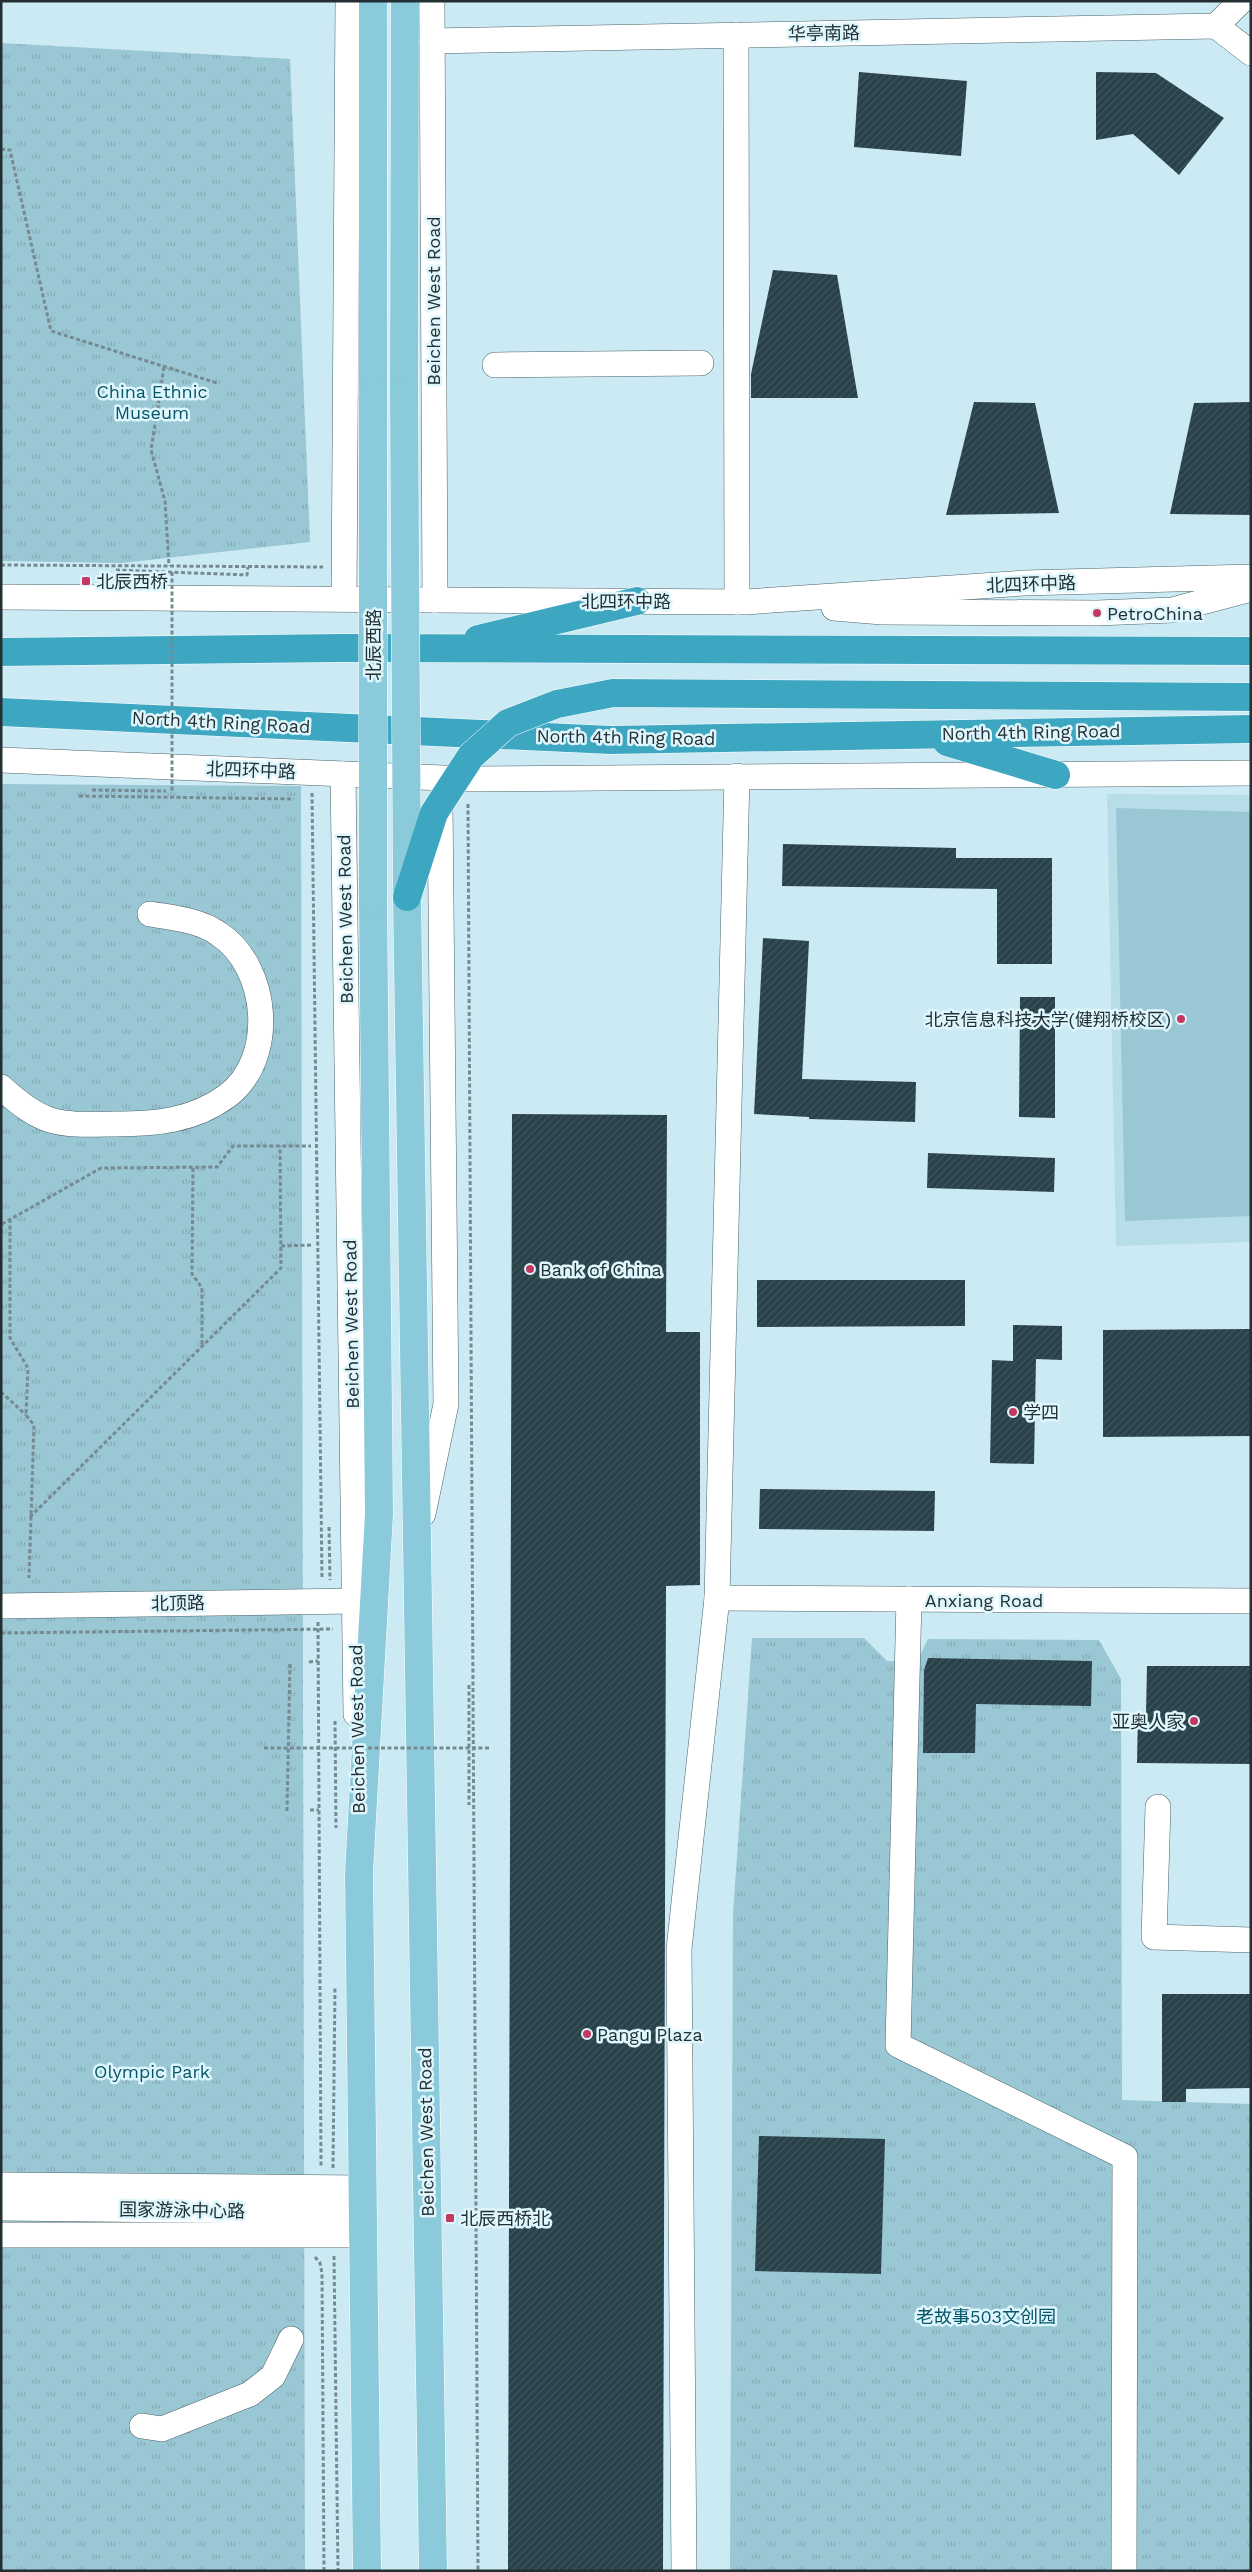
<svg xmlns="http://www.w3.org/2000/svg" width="1252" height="2572" font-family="'Work Sans','Noto Sans SC',sans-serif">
<defs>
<pattern id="park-tufts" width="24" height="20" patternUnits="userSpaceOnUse" patternTransform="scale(1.25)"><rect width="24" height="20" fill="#9ac7d4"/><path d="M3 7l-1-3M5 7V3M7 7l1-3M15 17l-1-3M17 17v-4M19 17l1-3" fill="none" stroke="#85abb6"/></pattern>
<pattern id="building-hatch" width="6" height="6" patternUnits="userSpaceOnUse" patternTransform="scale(1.25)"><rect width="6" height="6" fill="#29424a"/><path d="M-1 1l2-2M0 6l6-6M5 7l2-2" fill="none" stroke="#3f555c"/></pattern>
</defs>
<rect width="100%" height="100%" fill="#cceaf3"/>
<!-- built -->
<path fill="#b7dde8" d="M1107 794 1251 795V1242L1116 1246Z"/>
<!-- grass -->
<path fill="#9ac7d4" d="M1116 808 1251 812V1216L1125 1221Z"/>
<!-- park -->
<g fill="url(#park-tufts)">
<path d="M1 43 290 59 310 542 122 563 1 561Z"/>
<path d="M1 784 301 786 305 2571H1Z"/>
<path d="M752 1638H864L887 1661 917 1662 928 1639 1099 1640 1121 1679 1122 2100 1251 2104V2571H730L733 1914Z"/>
</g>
<!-- building -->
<g fill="url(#building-hatch)">
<path d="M859 72 967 81 961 156 854 147Z"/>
<path d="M1096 72 1156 73 1224 118 1179 175 1133 134 1096 140Z"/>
<path d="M773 270 837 275 858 398H751V374Z"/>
<path d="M974 402 1035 403 1059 513 946 515Z"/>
<path d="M1251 402V515L1170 514 1194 403Z"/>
<path d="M783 844 956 848V858H1052V964H997V889L782 886Z"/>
<path d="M763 938 809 941 802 1079 916 1082 915 1122 809 1119V1117L754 1114Z"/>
<path d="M1020 997H1055V1118L1019 1117Z"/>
<path d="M512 1114 667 1115 666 1332H700V1585L666 1586 663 2571H508Z"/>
<path d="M928 1153 1055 1158 1054 1192 927 1188Z"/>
<path d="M757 1280H965V1326L757 1327Z"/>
<path d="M1013 1325 1062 1326V1360L1036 1359 1034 1464 990 1463 992 1360 1013 1361Z"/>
<path d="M1251 1329V1436L1103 1437V1330Z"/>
<path d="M760 1489 935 1491 934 1531 759 1529Z"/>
<path d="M928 1658 1092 1661 1091 1706 976 1704 975 1753H923L924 1670Z"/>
<path d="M1147 1666H1251V1764L1137 1763 1138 1713H1146Z"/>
<path d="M1162 1994H1251V2088L1186 2089V2102H1162Z"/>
<path d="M759 2136 885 2139 881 2274 755 2271Z"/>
</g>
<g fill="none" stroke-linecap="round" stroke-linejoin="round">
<!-- minor casing -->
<g stroke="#49636b" stroke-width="26">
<g id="minor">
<path d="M432 1 435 600"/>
<path d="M1216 26 1251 53"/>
<path d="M1216 26 1241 1"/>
<path d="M736 35 737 602"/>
<path d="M432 41 1216 26"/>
<path d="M495 365 701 363"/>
<path d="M1 597 745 602 1024 583 1251 577"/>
<path d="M344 599 348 1"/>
<path d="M834 608 882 612 1097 613 1172 610 1251 589"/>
<path d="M1 760 468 779 1251 773"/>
<path d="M343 774 356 1714"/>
<path d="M1 1087C44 1127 59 1125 115 1124 155 1124 193 1121 227 1096 277 1059 269 967 219 934 199 920 174 918 150 914"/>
<path d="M423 1514 446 1404 440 803"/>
<path d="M717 1598 1251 1601"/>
<path d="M909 1599 898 2045 1125 2157 1124 2571"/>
<path d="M1 1606 355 1601"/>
<path d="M1158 1807 1154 1937 1251 1940"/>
<path d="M1 2185 362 2188"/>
<path d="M1 2208 362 2212"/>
<path d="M1 2235H363"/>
<path d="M142 2426 162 2429 250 2394 273 2376 291 2339"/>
<path d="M684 2571 679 1949 717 1598 737 776"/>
</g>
</g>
<!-- major casing -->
<g stroke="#fff" stroke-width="29">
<g id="major">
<path d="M373 1V391"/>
<path d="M404 390 405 1"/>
<path d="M407 897 433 2571"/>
<path d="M367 2571 359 1873 379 1514 373 900"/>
</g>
</g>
<!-- highway casing -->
<g stroke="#fff" stroke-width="29">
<g id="highway">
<path d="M478 639 637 601"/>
<path d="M1 652 342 648 1251 651"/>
<path d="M1 712 611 740 1251 729"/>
<path d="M947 742 1056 775"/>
</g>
</g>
<!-- path -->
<g stroke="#768b91" stroke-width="3" stroke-dasharray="4 2.5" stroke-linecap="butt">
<path d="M1 149 10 150 51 331 217 383"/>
<path d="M164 367 151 450 165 501 169 566"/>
<path d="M1 565 323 567"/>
<path d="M116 570 247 575 248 567"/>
<path d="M92 790 166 791"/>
<path d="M312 793 322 1579"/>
<path d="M79 796 294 799"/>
<path d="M468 804 478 2571"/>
<path d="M193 1168 192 1274 202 1288V1346"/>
<path d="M10 1219V1338L28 1368 26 1415 34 1425 29 1578"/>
<path d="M2 1224 101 1168 217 1167 233 1146H311"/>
<path d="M281 1246 312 1245"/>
<path d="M1 1392 26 1415"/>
<path d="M30 1517 281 1268 280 1146"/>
<path d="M329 1527 330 1580"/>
<path d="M318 1622 321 2166"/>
<path d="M1 1633 333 1629"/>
<path d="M309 1662 318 1661"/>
<path d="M469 1685V1805"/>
<path d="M335 1721 336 1828"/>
<path d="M310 1810H319"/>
<path d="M287 1811 290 1663"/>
<path d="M333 2168 335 1986"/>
<path d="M334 2256 338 2571"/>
<path d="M315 2257 320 2263 322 2273 324 2571"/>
</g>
<!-- minor -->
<use href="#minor" stroke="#fff" stroke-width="25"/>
<!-- major -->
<use href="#major" stroke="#8bcada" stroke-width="28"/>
<!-- highway -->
<use href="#highway" stroke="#3da7c2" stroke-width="28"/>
<!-- major-bridge casing -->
<g stroke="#fff" stroke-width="29" stroke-linecap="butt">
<g id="major-bridge">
<path d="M404 390 407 888"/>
<path d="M373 900V391"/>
</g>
</g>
<!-- highway-bridge casing -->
<g stroke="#fff" stroke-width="29" stroke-linecap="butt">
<path id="highway-bridge" d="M407 897 434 813 471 756 508 723 557 704 613 693 1251 697"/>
</g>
<!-- path-bridge -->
<g stroke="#768b91" stroke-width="3" stroke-dasharray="4 2.5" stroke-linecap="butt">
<path d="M172 572V791"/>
<path d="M264 1748H490"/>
</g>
<!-- major-bridge -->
<use href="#major-bridge" stroke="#8bcada" stroke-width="28"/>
<!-- highway-bridge -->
<use href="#highway-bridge" stroke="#3da7c2" stroke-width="28"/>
</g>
<!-- markers -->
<g fill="#c73860" stroke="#def6fd" stroke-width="2">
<rect x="81" y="576" width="10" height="10" rx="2.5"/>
<circle cx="1097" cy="613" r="5"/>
<circle cx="1181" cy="1019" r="5"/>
<circle cx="530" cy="1269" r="5"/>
<circle cx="1013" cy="1412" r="5"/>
<circle cx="1194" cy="1721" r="5"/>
<circle cx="587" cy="2034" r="5"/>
<rect x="445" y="2213" width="10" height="10" rx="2.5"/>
</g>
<g text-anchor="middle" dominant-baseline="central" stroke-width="5" stroke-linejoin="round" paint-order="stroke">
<!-- street labels -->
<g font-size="18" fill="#242f33" stroke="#def6fd">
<text transform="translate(824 33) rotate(-1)">华亭南路</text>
<text transform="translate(433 301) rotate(-90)">Beichen West Road</text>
<text transform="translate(1031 584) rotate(-2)">北四环中路</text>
<text x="626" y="601">北四环中路</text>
<text transform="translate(373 645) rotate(-90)">北辰西路</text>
<text transform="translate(221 722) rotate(3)">North 4th Ring Road</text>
<text transform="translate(1031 732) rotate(-1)">North 4th Ring Road</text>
<text transform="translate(626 737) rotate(1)">North 4th Ring Road</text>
<text transform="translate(251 770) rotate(2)">北四环中路</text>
<text transform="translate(345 919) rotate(-91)">Beichen West Road</text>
<text transform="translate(351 1324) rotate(-91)">Beichen West Road</text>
<text x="984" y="1600">Anxiang Road</text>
<text transform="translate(178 1603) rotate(-1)">北顶路</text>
<text transform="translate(357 1729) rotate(-91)">Beichen West Road</text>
<text transform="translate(426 2132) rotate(-91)">Beichen West Road</text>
<text transform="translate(182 2210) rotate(1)">国家游泳中心路</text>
</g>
<!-- park labels -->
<g font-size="18" fill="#075566" stroke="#def6fd">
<text x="152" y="391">China Ethnic<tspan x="152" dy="21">Museum</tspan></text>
<text x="152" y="2071">Olympic Park</text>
<text x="986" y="2316">老故事503文创园</text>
</g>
<!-- poi labels -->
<g font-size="18" fill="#242f33" stroke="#def6fd" text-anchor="start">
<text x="96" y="581">北辰西桥</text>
<text x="1107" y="613">PetroChina</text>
<text x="1171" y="1019" text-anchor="end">北京信息科技大学(健翔桥校区)</text>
<text x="540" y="1269">Bank of China</text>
<text x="1023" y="1412">学四</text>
<text x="1184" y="1721" text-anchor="end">亚奥人家</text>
<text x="597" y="2034">Pangu Plaza</text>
<text x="460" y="2218">北辰西桥北</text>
</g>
</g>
<!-- border -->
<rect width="1252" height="2572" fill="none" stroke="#242f33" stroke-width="5"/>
</svg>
